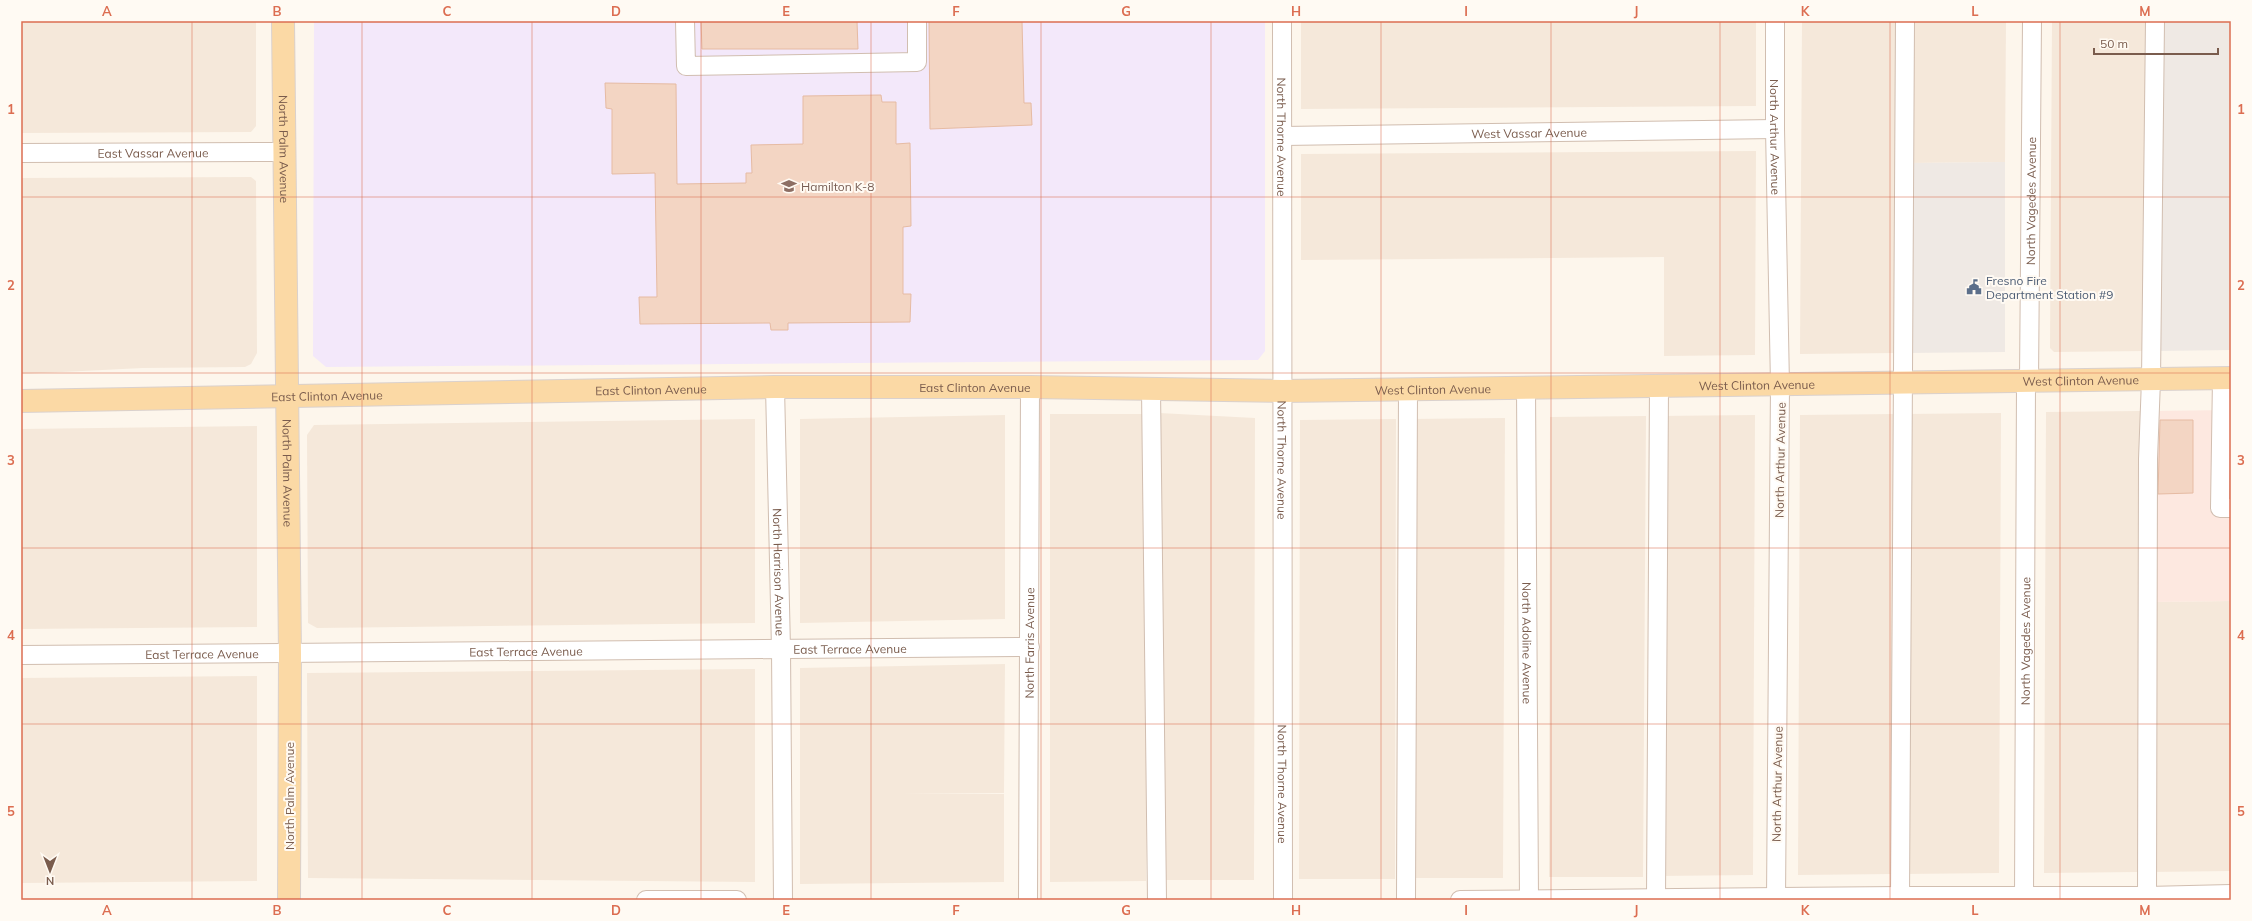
<svg xmlns="http://www.w3.org/2000/svg" width="2252" height="921" font-family="Mulish,sans-serif">
<rect width="100%" height="100%" fill="#fdf6ec"/>
<!-- residential -->
<g fill="#f5e8da">
<path d="M21 21H256V126L251 132 21 133Z"/>
<path d="M1301 21H1756V106L1301 109Z"/>
<path d="M1802 21H1898L1896 353 1800 354Z"/>
<path d="M1910 21H2006L2005 162 1909 163Z"/>
<path d="M2052 21H2148L2146 351 2054 352 2050 348Z"/>
<path d="M1756 151 1755 355 1664 356V257L1301 260V154Z"/>
<path d="M251 177 256 181 257 353 251 364 245 367 143 368 21 374V178Z"/>
<path d="M2140 411 2138 872 2044 873 2046 412Z"/>
<path d="M1159 413 1255 418 1254 880H1158Z"/>
<path d="M2001 413 1999 873 1904 874 1906 414Z"/>
<path d="M1050 414H1147L1146 881 1050 882Z"/>
<path d="M1894 414 1892 874 1798 875 1800 415Z"/>
<path d="M1005 415V619L800 623V419Z"/>
<path d="M1755 415 1753 875 1658 876V416Z"/>
<path d="M1646 416 1643 877H1549L1550 417Z"/>
<path d="M1505 418 1503 878H1407L1409 419Z"/>
<path d="M755 419V623L317 628 308 623 307 435 314 425Z"/>
<path d="M1396 419 1395 879H1299L1300 420Z"/>
<path d="M257 426V627L21 629V429Z"/>
<path d="M2231 601V871L2150 872 2152 602Z"/>
<path d="M1005 664 1004 793 902 794H1004V882L800 884V668Z"/>
<path d="M755 669V882L308 878 307 673Z"/>
<path d="M257 676V881L21 883V678Z"/>
</g>
<!-- commercial -->
<path fill="#fde8e0" d="M2231 410V601L2152 602V411Z"/>
<!-- industrial -->
<g fill="#efe9e4">
<path d="M2160 21H2231V350L2158 351Z"/>
<path d="M2005 162V352L1908 353 1909 163Z"/>
</g>
<!-- education -->
<path fill="#f3e8fa" d="M314 21H1265V351L1258 360 326 367 313 356Z"/>
<!-- building -->
<g fill="#f3d5c3" stroke="#e6bba3">
<path d="M701 21H857L858 49H702Z"/>
<path d="M929 21H1022L1024 103H1031L1032 125 930 129Z"/>
<path d="M605 83 676 84 677 184 746 183V173H752L751 145 803 144V96L881 95 882 102H896V144L910 143 911 226 903 227V294H911L910 322 788 323V330H771L770 323 640 324 639 297H657L655 173 612 174V109L606 108Z"/>
<path d="M2160 420H2193V493L2158 494Z"/>
</g>
<g fill="none" stroke-linecap="round" stroke-linejoin="round">
<!-- minor casing -->
<g stroke="#d1beb0" stroke-width="20">
<g id="minor">
<path d="M685 21 686 66 917 62V21"/>
<path id="s1" d="M1282 21 1283 900"/>
<path id="s2" d="M1775 21V129L1780 385 1776 900"/>
<path id="s3" d="M1283 136 1775 129"/>
<path id="s4" d="M21 153 285 152"/>
<path d="M2222 378 2220 508H2231"/>
<path id="s5" d="M2029 381 2032 21"/>
<path id="s6" d="M775 387 781 649 783 900"/>
<path id="s7" d="M1526 387 1529 900"/>
<path d="M1151 389 1157 900"/>
<path id="s8" d="M21 655 1030 647"/>
<path d="M646 900H737"/>
<path id="s9" d="M1028 900 1030 387"/>
<path d="M1406 900 1408 389"/>
<path d="M1460 900 1900 896H2147L2231 894"/>
<path d="M1656 900 1659 386"/>
<path d="M1900 900 1905 21"/>
<path id="s10" d="M2024 900 2026 381"/>
<path d="M2147 900 2148 459 2151 380 2155 21"/>
</g>
</g>
<!-- major casing -->
<g stroke="#dad1cd" stroke-width="24">
<g id="major">
<path id="s11" d="M283 21 290 654 289 900"/>
<path id="s12" d="M21 401 775 387H1030L1282 391 2231 378"/>
</g>
</g>
<!-- minor -->
<use href="#minor" stroke="#fff" stroke-width="18"/>
<!-- major -->
<use href="#major" stroke="#fbd9a5" stroke-width="22"/>
</g>
<!-- grid -->
<path fill="none" stroke="#dc6d51" stroke-width="1" stroke-opacity="0.55" d="M192 21V900M362 21V900M532 21V900M701 21V900M871 21V900M1041 21V900M1211 21V900M1381 21V900M1551 21V900M1720 21V900M1890 21V900M2060 21V900M21 197H2231M21 373H2231M21 548H2231M21 724H2231"/>
<!-- icons -->
<defs>
<g id="school-bare" transform="scale(1.2)"><path d="M0-5L7-2L0 1L-7-2ZM-4 1L0 2.5L4 1V4Q0 6-4 4Z" fill="#8d6e63" stroke="#fffaf3" stroke-width="2.5" paint-order="stroke"/></g>
<g id="civic-bare" transform="scale(1.2)"><path d="M-.6-6.5H3V-4.5H.6V-3L4-1V1h2V6H-6V1h2V-1L-.6-3ZM-1.2 2.5V6h2.4V2.5Z" fill="#5c6f8a" stroke="#fffaf3" stroke-width="2.5" paint-order="stroke"/></g>
</defs>
<g fill-rule="evenodd">
<use href="#school-bare" x="789" y="186"/>
<use href="#civic-bare" x="1974" y="287"/>
</g>
<g text-anchor="middle" dominant-baseline="central" stroke-width="4" stroke-linejoin="round" paint-order="stroke">
<!-- street labels -->
<g font-size="12" fill="#7a5c4d" stroke="#fffaf3">
<text stroke="none"><textPath href="#s3" startOffset="246">West Vassar Avenue</textPath></text>
<text stroke="none"><textPath href="#s1" startOffset="116">North Thorne Avenue</textPath></text>
<text stroke="none"><textPath href="#s2" startOffset="116">North Arthur Avenue</textPath></text>
<text stroke="none"><textPath href="#s11" startOffset="128">North Palm Avenue</textPath></text>
<text stroke="none"><textPath href="#s4" startOffset="132">East Vassar Avenue</textPath></text>
<text stroke="none"><textPath href="#s5" startOffset="180">North Vagedes Avenue</textPath></text>
<text stroke="none"><textPath href="#s12" startOffset="2060">West Clinton Avenue</textPath></text>
<text stroke="none"><textPath href="#s12" startOffset="1736">West Clinton Avenue</textPath></text>
<text stroke="none"><textPath href="#s12" startOffset="954">East Clinton Avenue</textPath></text>
<text stroke="none"><textPath href="#s12" startOffset="1412">West Clinton Avenue</textPath></text>
<text stroke="none"><textPath href="#s12" startOffset="630">East Clinton Avenue</textPath></text>
<text stroke="none"><textPath href="#s12" startOffset="306">East Clinton Avenue</textPath></text>
<text stroke="none"><textPath href="#s1" startOffset="439">North Thorne Avenue</textPath></text>
<text transform="translate(1780 460) rotate(-89)">North Arthur Avenue</text>
<text stroke="none"><textPath href="#s11" startOffset="452">North Palm Avenue</textPath></text>
<text stroke="none"><textPath href="#s6" startOffset="185">North Harrison Avenue</textPath></text>
<text stroke="none"><textPath href="#s10" startOffset="259">North Vagedes Avenue</textPath></text>
<text stroke="none"><textPath href="#s9" startOffset="257">North Farris Avenue</textPath></text>
<text stroke="none"><textPath href="#s7" startOffset="256">North Adoline Avenue</textPath></text>
<text stroke="none"><textPath href="#s8" startOffset="829">East Terrace Avenue</textPath></text>
<text stroke="none"><textPath href="#s8" startOffset="505">East Terrace Avenue</textPath></text>
<text stroke="none"><textPath href="#s8" startOffset="181">East Terrace Avenue</textPath></text>
<text stroke="none"><textPath href="#s1" startOffset="763">North Thorne Avenue</textPath></text>
<text transform="translate(1777 784) rotate(-89)">North Arthur Avenue</text>
<text transform="translate(289 796) rotate(-90)">North Palm Avenue</text>
</g>
<!-- education labels -->
<g font-size="12" fill="#785e54" stroke="#fffaf3" text-anchor="start">
<text x="801" y="186">Hamilton K-8</text>
</g>
<!-- service labels -->
<g font-size="12" fill="#4e5e75" stroke="#fffaf3" text-anchor="start">
<text x="1986" y="280">Fresno Fire<tspan x="1986" dy="14">Department Station #9</tspan></text>
</g>
</g>
<!-- border -->
<rect width="2252" height="921" fill="none" stroke="#fffaf3" stroke-width="44"/>
<!-- north arrow -->
<g transform="translate(50 871) rotate(180)" stroke="#fffaf3" stroke-width="3" paint-order="stroke">
<path d="M0-3L7 15L0 10L-7 15Z" fill="#7a5c4d"/>
<text y="-6" font-size="11" font-weight="bold" text-anchor="middle" fill="#7a5c4d">N</text>
</g>
<!-- scale -->
<path d="M2094 48v6h124v-6" fill="none" stroke="#7a5c4d" stroke-width="2"/>
<text x="2100" y="48" font-size="12" fill="#7a5c4d" stroke="#fffaf3" stroke-width="3" paint-order="stroke">50 m</text>
<rect x="22" y="22" width="2208" height="877" fill="none" stroke="#dc6d51" stroke-width="1.5"/>
<g font-size="13" text-anchor="middle" font-weight="bold" fill="#dc6d51">
<text x="107" y="16">A</text>
<text x="277" y="16">B</text>
<text x="447" y="16">C</text>
<text x="616" y="16">D</text>
<text x="786" y="16">E</text>
<text x="956" y="16">F</text>
<text x="1126" y="16">G</text>
<text x="1296" y="16">H</text>
<text x="1466" y="16">I</text>
<text x="1636" y="16">J</text>
<text x="1805" y="16">K</text>
<text x="1975" y="16">L</text>
<text x="2145" y="16">M</text>
<text x="11" y="114">1</text>
<text x="2241" y="114">1</text>
<text x="11" y="290">2</text>
<text x="2241" y="290">2</text>
<text x="11" y="465">3</text>
<text x="2241" y="465">3</text>
<text x="11" y="640">4</text>
<text x="2241" y="640">4</text>
<text x="11" y="816">5</text>
<text x="2241" y="816">5</text>
<text x="107" y="915">A</text>
<text x="277" y="915">B</text>
<text x="447" y="915">C</text>
<text x="616" y="915">D</text>
<text x="786" y="915">E</text>
<text x="956" y="915">F</text>
<text x="1126" y="915">G</text>
<text x="1296" y="915">H</text>
<text x="1466" y="915">I</text>
<text x="1636" y="915">J</text>
<text x="1805" y="915">K</text>
<text x="1975" y="915">L</text>
<text x="2145" y="915">M</text>
</g>
</svg>
